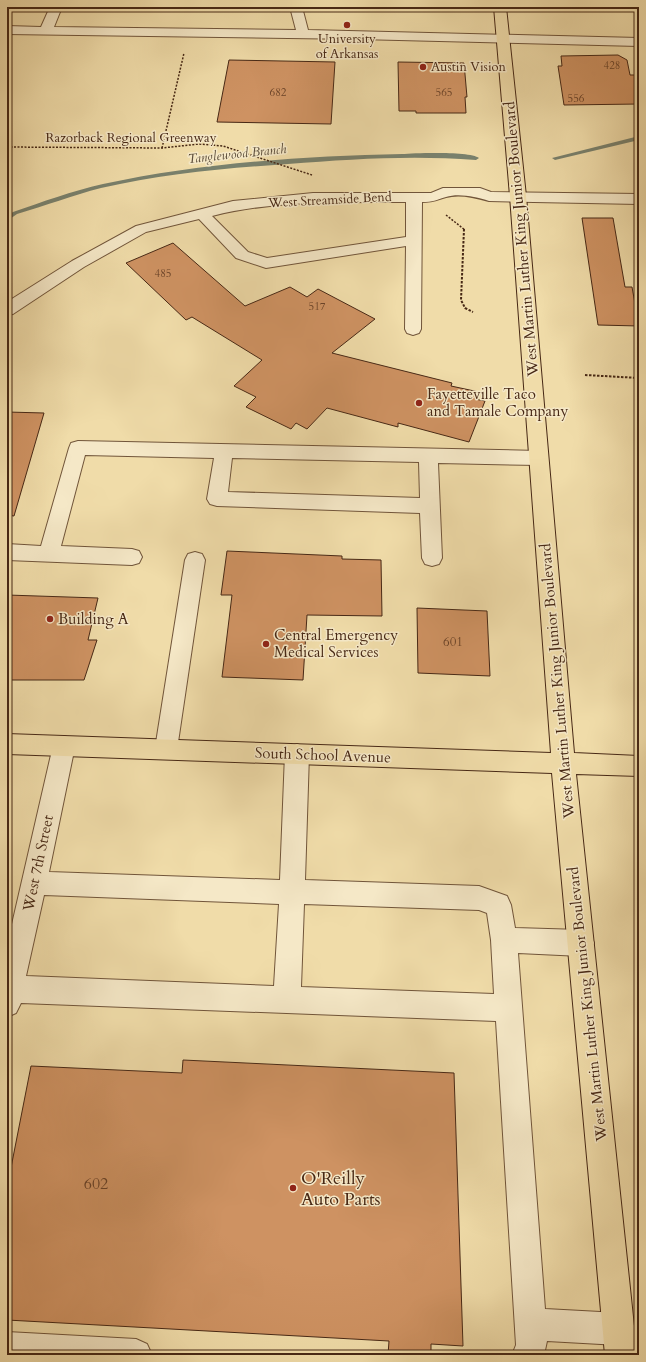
<svg xmlns="http://www.w3.org/2000/svg" width="646" height="1362" font-family="Cardo,serif">
<rect width="100%" height="100%" fill="#f0dca9"/>
<filter id="stains"><feTurbulence type="fractalNoise" baseFrequency=".005" numOctaves="4"/><feColorMatrix values="0 0 0 0 .2 0 0 0 0 .09 0 0 0 0 .02 0 0 0 .5 -.17"/></filter>
<radialGradient id="worn" r=".72"><stop offset=".6" stop-color="#630" stop-opacity="0"/><stop offset="1" stop-color="#630" stop-opacity=".3"/></radialGradient>
<g fill="none" stroke-linecap="round" stroke-linejoin="round">
<!-- stream -->
<g fill="#79816d" fill-rule="evenodd">
<path d="M639 136V140L555 160 552 158Z"/>
<path d="M402 154C416 153 470 151 479 158L476 160C413 155 351 159 288 164 226 168 162 174 101 188 73 195 45 206 17 214L7 221V216L13 212C42 202 72 191 103 184 200 163 302 156 402 154Z"/>
</g>
</g>
<!-- building -->
<g fill="#ce9262" stroke="#472815">
<path d="M618 55 627 60 630 75H639V104L564 105 558 66H562L561 56Z"/>
<path d="M229 60 335 62 331 124 217 122Z"/>
<path d="M398 62 464 63 467 97H465L466 113H416V111H399Z"/>
<path d="M582 218H613L625 287H632L639 326 598 325Z"/>
<path d="M173 243 245 306 290 287 307 297 318 289 375 319 332 353 452 383 451 386 479 392 475 399 485 401 469 442 398 423V427L327 408 307 429 296 423 291 429 246 407 256 397 234 386 262 360 192 317 186 320 126 263Z"/>
<path d="M7 412 44 413 14 516 7 515Z"/>
<path d="M227 551 342 556V559L381 560 382 616 307 615 303 680 222 677 232 595H221Z"/>
<path d="M7 595 98 598 88 640H97L84 680H7Z"/>
<path d="M417 608 487 611 490 676 418 673Z"/>
<path d="M183 1060 454 1073 463 1346 431 1344V1355H388L389 1341 7 1320V1188L31 1066 182 1073Z"/>
</g>
<g fill="none" stroke-linecap="round" stroke-linejoin="round">
<!-- minor casing -->
<g stroke="#71553a" stroke-width="2">
<g id="minor">
<path d="M50 7H62L54 27 296 30 290 7H302L308 30 639 38V46L358 39 7 34V26L41 27Z"/>
<path d="M443 188H480L491 192 639 194V204L489 201C476 197 459 193 446 197 436 200 433 202 422 202L421 329 419 333 413 335 407 333 405 329 406 246 266 268 236 258 199 219 146 232 84 267 13 314 7 315V302L72 261 136 226 233 201 313 193H431ZM406 202V237L267 258 248 252 212 216C275 200 342 202 406 202Z"/>
<path d="M78 441 539 451 546 453 548 458 546 463 539 465 438 463 442 558 439 564 432 566 425 564 422 558 420 513 217 506 210 504 207 499 214 458 85 455 61 546 132 549 139 551 142 557 139 563 132 565 7 560V544L41 546 69 448 71 443ZM232 458 419 462 420 498 228 492Z"/>
<path d="M195 552 202 554 205 560 177 749 174 756 166 759 158 756 155 749 185 560 188 554Z"/>
<path d="M64 736 72 739 75 746 49 872 280 880 285 754 289 747 297 744 305 747 309 754 305 880 479 886 507 896 511 905 515 928 581 930 590 934 594 943 590 952 581 956 518 953 545 1309 619 1313 630 1318 635 1329 630 1340 619 1345 547 1341 544 1355H512L516 1345 496 1021 21 1003 16 1013 7 1017V946L53 746 56 739ZM44 895 279 904 274 986 26 976ZM304 904 479 910 487 913 491 940 494 994 301 987Z"/>
<path d="M7 1332 136 1339 147 1344 152 1355H7Z"/>
</g>
</g>
<!-- major casing -->
<g stroke="#472815" stroke-width="2">
<path id="major" d="M494 7H506L526 196 574 753 639 756V776L576 774 637 1355H605L552 773 7 754V734L551 753 510 196Z"/>
</g>
<!-- path-far1 -->
<g stroke="#472815" stroke-width="1.5" stroke-dasharray="2 1.5" stroke-linecap="butt">
<path d="M7 147 162 148 199 144 223 146 312 175"/>
<path d="M162 148 184 53"/>
<path d="M446 215 465 230"/>
</g>
<!-- path -->
<g stroke="#472815" stroke-width="2" stroke-dasharray="2.5 1.5" stroke-linecap="butt">
<path d="M464 229 461 300 465 308 473 312"/>
<path d="M585 375 639 378"/>
</g>
<!-- minor -->
<use href="#minor" fill="#f5e8c7" fill-rule="evenodd"/>
<!-- major -->
<use href="#major" fill="#f0dca9" fill-rule="evenodd"/>
</g>
<!-- markers -->
<g fill="#8f2418" stroke="#f5e8c7" stroke-width="1.5">
<circle cx="347" cy="25" r="4"/>
<circle cx="423" cy="67" r="4"/>
<circle cx="419" cy="403" r="4"/>
<circle cx="50" cy="619" r="4"/>
<circle cx="266" cy="644" r="4"/>
<circle cx="293" cy="1188" r="4"/>
</g>
<g text-anchor="middle" dominant-baseline="central" stroke-width="3" stroke-linejoin="round" paint-order="stroke">
<!-- far-number labels -->
<g font-size="11" fill="#694228">
<text x="612" y="65">428</text>
<text x="278" y="92">682</text>
<text x="444" y="92">565</text>
<text x="576" y="98">556</text>
<text x="163" y="273">485</text>
<text x="317" y="306">517</text>
</g>
<!-- far-poi labels -->
<g font-size="13" fill="#472815" stroke="#f5e8c7">
<text x="347" y="39">University<tspan x="347" dy="15">of Arkansas</tspan></text>
<text x="431" y="67" text-anchor="start">Austin Vision</text>
</g>
<!-- far-street labels -->
<g font-size="13" fill="#472815" stroke="#f5e8c7">
<text x="131" y="138">Razorback Regional Greenway</text>
<text transform="translate(330 200) rotate(-3)">West Streamside Bend</text>
</g>
<!-- far-water labels -->
<g font-size="13" font-style="italic" fill="#5c4d3a" stroke="#f5e8c7">
<text transform="translate(237 154) rotate(-6)">Tanglewood Branch</text>
</g>
<!-- number labels -->
<g font-size="13" fill="#694228">
<text x="453" y="642">601</text>
</g>
<!-- street labels -->
<g font-size="15" fill="#472815" stroke="#f5e8c7">
<text transform="translate(521 239) rotate(-95)">West Martin Luther King Junior Boulevard</text>
<text transform="translate(557 681) rotate(-95)">West Martin Luther King Junior Boulevard</text>
<text transform="translate(323 755) rotate(2)">South School Avenue</text>
<text transform="translate(38 863) rotate(-78)">West 7th Street</text>
<text transform="translate(587 1004) rotate(-96)">West Martin Luther King Junior Boulevard</text>
</g>
<!-- poi labels -->
<g font-size="15" fill="#472815" stroke="#f5e8c7" text-anchor="start">
<text x="427" y="394">Fayetteville Taco<tspan x="427" dy="17">and Tamale Company</tspan></text>
<text x="58" y="619">Building A</text>
<text x="274" y="635">Central Emergency<tspan x="274" dy="17">Medical Services</tspan></text>
</g>
<!-- near-number labels -->
<g font-size="16" fill="#694228">
<text x="96" y="1184">602</text>
</g>
<!-- near-poi labels -->
<g font-size="18" fill="#472815" stroke="#f5e8c7" text-anchor="start">
<text x="301" y="1178">O'Reilly<tspan x="301" dy="21">Auto Parts</tspan></text>
</g>
</g>
<!-- margin -->
<rect width="646" height="1362" fill="none" stroke="#f0dca9" stroke-width="24"/>
<rect x="8" y="8" width="630" height="1346" fill="none" stroke="#472815" stroke-width="2"/>
<rect x="12" y="12" width="622" height="1338" fill="none" stroke="#472815"/>
<rect width="100%" height="100%" filter="url(#stains)"/>
<rect width="100%" height="100%" fill="url(#worn)"/>
</svg>
